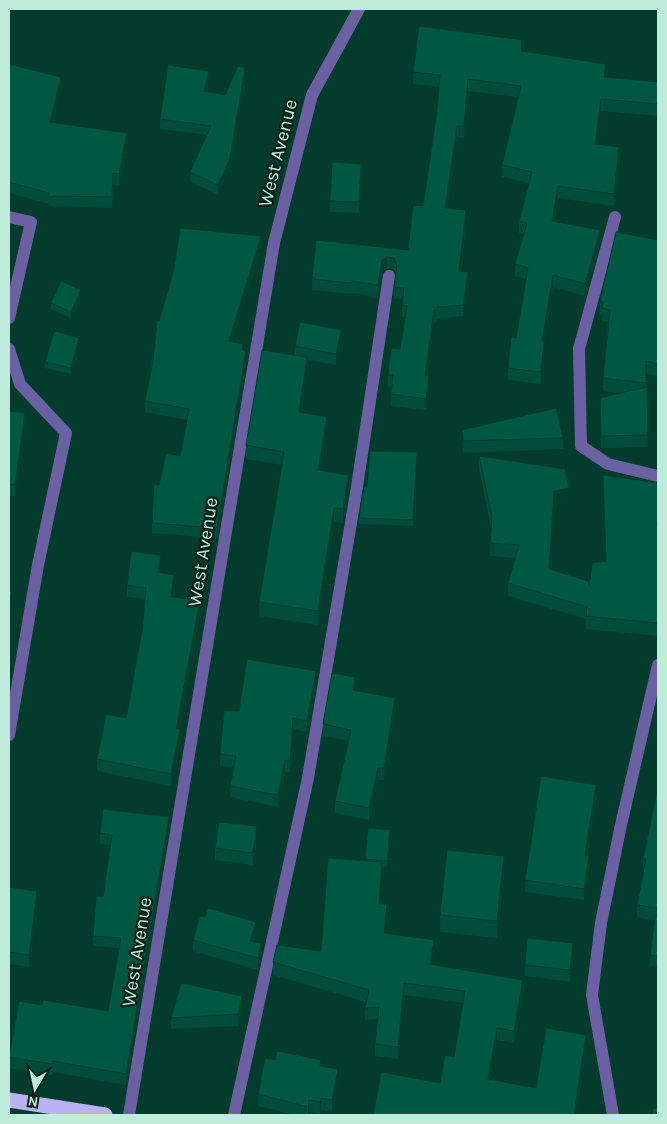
<svg xmlns="http://www.w3.org/2000/svg" width="667" height="1124" font-family="Karla,sans-serif">
<rect width="100%" height="100%" fill="#033c2d"/>
<g fill="none" stroke-linecap="round" stroke-linejoin="round">
<!-- minor -->
<g stroke="#6b61a2" stroke-width="12">
<path d="M9 217 31 222 9 318"/>
<path d="M615 217 579 349 581 446 608 464 658 476"/>
<path d="M9 349 20 384 66 433 38 565 9 735"/>
<path d="M129 1115 274 243 312 95 359 9"/>
<path d="M234 1115 308 778 356 493 389 276"/>
<path d="M613 1115 592 995 601 923 621 825 658 665"/>
</g>
<!-- highway -->
<path stroke="#bab2f2" stroke-width="15" d="M9 1100 105 1115"/>
</g>
<!-- wall -->
<g fill="#004c3a">
<path d="M522 51 606 77 658 82V116L601 111 596 144 619 158 614 206 558 198 554 221 600 242 585 296 553 287 544 341V353L541 384 508 380V368L516 338 526 279 515 276V264L524 234 519 233V221L529 183 502 177V165L518 97 468 91 464 138 457 137 447 208 466 222 461 271 468 284 463 316 437 319V322H434L426 376 429 388 426 410 391 406 392 387 388 386V375L400 349 405 317H402L403 299H394V287L396 274 394 270 387 268 382 271 378 297 352 293V294L312 290V279L408 250 423 206 437 111 439 87 413 84V72Z"/>
<path d="M9 64 61 88 52 122 127 144 119 185 113 184 112 208 49 206V204L9 193Z"/>
<path d="M245 78 230 167 218 195 190 182V172L207 135 160 129V119L209 80 206 92 225 95Z"/>
<path d="M361 175 359 213 330 212V201Z"/>
<path d="M658 240V377L646 374 648 447 601 448 600 398 621 393 603 391V378L608 322 602 321V315L600 314V301Z"/>
<path d="M261 247 232 342 243 350 246 361 217 538 152 533V523L159 485 180 456 187 420 145 412V401L159 321Z"/>
<path d="M81 296 71 318 51 309V303Z"/>
<path d="M341 342 336 365 307 360V371L301 412 327 431 320 470 348 489 343 523 334 522 318 625 259 616V602L282 465 246 459V445L295 355V346Z"/>
<path d="M79 344 71 374 45 368V362Z"/>
<path d="M9 411 25 425 15 496H9V499Z"/>
<path d="M462 430 563 438V449L463 453 462 442Z"/>
<path d="M417 452 413 526 359 524V518L367 486Z"/>
<path d="M479 456 569 501 554 504 550 569 589 586 606 561 603 475 658 483V636L586 629V619L508 596V583L515 558 490 556 491 526 479 469Z"/>
<path d="M161 567 160 573 174 586 173 597 200 611 178 729 180 741 171 786 97 771V759L126 718 142 631 145 599 127 597V585Z"/>
<path d="M316 682 307 732 293 729 290 772H285L278 807 230 797V786L234 767 220 766V754L239 711Z"/>
<path d="M355 689V691L395 709 384 780H378L369 820 335 813V801L349 741 323 736V724Z"/>
<path d="M658 786V967L650 966V955L655 921 637 917V905L643 871V859Z"/>
<path d="M596 797 587 856 589 867 584 900 525 892V880Z"/>
<path d="M169 828 126 1085 53 1072 52 1075 9 1068V1057L42 1005 108 1011 119 948 93 946V936L103 897 111 845 100 844V833Z"/>
<path d="M368 828 390 836 387 867 382 866 380 904 387 917 385 933 434 952 432 964 523 992 514 1043 497 1040 490 1079 536 1088 586 1047 576 1115 440 1083 454 1057 463 1003 404 995 398 1059 375 1056V1044L377 1019 365 1020V1008L366 1002 273 975V962L321 951 365 861Z"/>
<path d="M257 838 253 865 215 860V848Z"/>
<path d="M504 872 497 938 440 932V915Z"/>
<path d="M9 887 37 903 29 967 9 964Z"/>
<path d="M256 933 254 942 261 954 258 970 193 951V940Z"/>
<path d="M573 955 570 982 525 976V965Z"/>
<path d="M242 1008 238 1026 171 1029V1018Z"/>
<path d="M275 1060 321 1066 338 1081 332 1112 321 1110 320 1114 309 1112V1115H295L258 1106V1094Z"/>
</g>
<!-- shaded-wall -->
<g fill="#003e2f">
<path d="M245 68V78L230 167 218 195V185Z"/>
<path d="M209 71V80L204 101V91Z"/>
<path d="M61 77V88L50 132V122Z"/>
<path d="M468 79V91L464 138V126Z"/>
<path d="M601 99V111L595 156V144Z"/>
<path d="M457 126V137L445 220V208Z"/>
<path d="M127 133V144L119 185V174Z"/>
<path d="M619 147V158L614 206V194Z"/>
<path d="M361 164V175L359 213V202Z"/>
<path d="M558 186V198L552 232V221Z"/>
<path d="M466 210V222L459 283V271Z"/>
<path d="M600 230V242L585 296V284Z"/>
<path d="M10 233V244L9 249V238Z"/>
<path d="M261 236V247L229 352V341Z"/>
<path d="M387 257V268L382 271 378 297V285L382 260Z"/>
<path d="M468 272V284L463 316V305Z"/>
<path d="M553 275V287L542 352V341Z"/>
<path d="M81 290V296L71 318V312Z"/>
<path d="M434 310V322L425 387V375Z"/>
<path d="M341 330V342L336 365V354Z"/>
<path d="M79 338V344L71 374V368Z"/>
<path d="M544 341V353L541 384V372Z"/>
<path d="M246 350V361L217 538V528Z"/>
<path d="M307 357V371L299 426V412Z"/>
<path d="M429 376V388L426 410V399Z"/>
<path d="M25 413V425L15 496V485Z"/>
<path d="M327 417V431L318 484V470Z"/>
<path d="M348 475V489L343 523V509Z"/>
<path d="M569 488V501L554 504 549 581V569L554 491Z"/>
<path d="M334 508V522L318 625V611Z"/>
<path d="M161 555V567L158 584V572Z"/>
<path d="M174 575V586L171 609V597Z"/>
<path d="M12 592V604L9 613V601Z"/>
<path d="M200 600V611L176 740V729Z"/>
<path d="M316 671V682L307 732V721Z"/>
<path d="M355 677V689L353 702V690Z"/>
<path d="M395 698V709L384 780V768Z"/>
<path d="M293 718V729L290 772V761Z"/>
<path d="M180 729V741L171 786V774Z"/>
<path d="M285 760V772L278 807V795Z"/>
<path d="M378 768V780L369 820V808Z"/>
<path d="M596 785V797L585 867V855Z"/>
<path d="M169 817V828L126 1085V1074Z"/>
<path d="M257 826V838L253 865V853Z"/>
<path d="M504 856V872L497 938V921Z"/>
<path d="M589 856V867L584 900V889Z"/>
<path d="M382 862V874L379 916V904Z"/>
<path d="M37 891V903L29 967V955Z"/>
<path d="M387 904V917L384 945V933Z"/>
<path d="M256 922V933L250 953V941Z"/>
<path d="M434 940V952L430 976V964Z"/>
<path d="M261 943V954L258 970V958Z"/>
<path d="M573 943V955L570 982V970Z"/>
<path d="M523 980V992L514 1043V1031Z"/>
<path d="M404 983V995L398 1059V1047Z"/>
<path d="M242 996V1008L238 1026V1014Z"/>
<path d="M497 1028V1040L488 1091V1079Z"/>
<path d="M586 1035V1047L576 1115H574Z"/>
<path d="M338 1069V1081L332 1112V1100Z"/>
<path d="M321 1098V1110L320 1114V1102Z"/>
<path d="M309 1100V1112L308 1115V1107Z"/>
</g>
<!-- building -->
<g fill="#005843" stroke="#003e2f">
<path d="M419 26 522 40 521 51 606 64 604 77 658 82V104L601 99 595 144 619 147 614 194 558 186 552 221 600 230 585 284 553 275 542 341H544L541 372 508 368 511 337 516 338 528 268 515 264 527 223 519 221 532 172 502 165 521 86 468 79 464 126H457L445 208 466 210 459 271 468 272 463 305 437 307V310H434L425 375 429 376 426 399 391 394 393 375H388L391 348 400 349 407 306 402 305 404 288 394 287 397 266 394 258 387 257 382 260 378 285 352 281V283L312 279 316 240 408 250 413 205 423 206 437 111 440 75 413 72Z"/>
<path d="M9 64 61 77 50 122 127 133 119 174 113 173 112 197 49 196V193L9 182Z"/>
<path d="M168 65 209 71 204 91 225 95 238 66 245 68 230 158 218 185 190 172 211 126 160 119Z"/>
<path d="M332 162 361 164 359 202 330 201Z"/>
<path d="M180 228 261 236 229 341 243 344 242 350H246L217 528 152 523 154 484 159 485 166 453 180 456 189 409 145 401 153 361 157 321H159L174 269Z"/>
<path d="M616 232 658 240V364L646 361V383L603 378 610 310 602 308 603 302 600 301Z"/>
<path d="M61 281 81 290 71 312 51 303Z"/>
<path d="M300 322 341 330 336 354 295 346Z"/>
<path d="M54 331 79 338 71 368 45 362Z"/>
<path d="M262 350 307 357 299 412 327 417 318 470 348 475 343 509 334 508 318 611 259 602 284 452 246 445Z"/>
<path d="M647 387 648 435 601 436 600 398Z"/>
<path d="M556 408 563 438 463 441 462 430Z"/>
<path d="M9 411 25 413 15 485 9 484V487Z"/>
<path d="M370 451 417 452 413 520 359 518 364 486H367Z"/>
<path d="M479 456 565 469 569 488 554 491 549 569 588 581 589 586 592 563 606 561 603 475 658 483V517L657 526H658V623L586 616 587 607 508 583 519 545 490 543 492 516Z"/>
<path d="M131 551 161 555 158 572 174 575 171 597 200 600 176 729H180L171 774 97 759 106 714 126 718 142 631 146 588 127 585Z"/>
<path d="M9 591 12 592 9 601Z"/>
<path d="M247 659 316 671 307 721 293 718 290 761 285 760 278 795 230 786 236 756 220 754 224 710 239 711Z"/>
<path d="M332 673 355 677 353 690 395 698 384 768H378L369 808 335 801 351 730 323 724Z"/>
<path d="M541 776 596 785 585 855 589 856 584 889 525 880Z"/>
<path d="M658 786V908L637 905 646 859H643Z"/>
<path d="M103 809 169 817 126 1074 53 1061 52 1064 9 1057 19 1001 42 1005 43 1000 108 1011 121 938 93 936 96 896 103 897 112 835 100 833Z"/>
<path d="M219 822 257 826 253 853 215 848Z"/>
<path d="M368 828 390 830 387 861 365 859Z"/>
<path d="M447 850 504 856 497 921 440 915Z"/>
<path d="M328 858 382 862 379 904H387L384 933 434 940 430 964 523 980 514 1031 497 1028 488 1079 536 1088 546 1028 586 1035 574 1115H373L381 1072 440 1083 445 1055 454 1057 465 991 404 983 398 1047 375 1044 379 1007 365 1008 369 990 273 962 277 945 321 951Z"/>
<path d="M9 887 37 891 29 955 9 952Z"/>
<path d="M208 908 256 922 250 941 261 943 258 958 193 940 200 916 205 917Z"/>
<path d="M655 917H658V956L650 955Z"/>
<path d="M527 938 573 943 570 970 525 965Z"/>
<path d="M181 983 242 996 238 1014 171 1018Z"/>
<path d="M277 1051 321 1060 320 1066 338 1069 332 1100 321 1098 320 1102 309 1100 308 1107 258 1094 265 1058 275 1060Z"/>
<path d="M658 1089V1115H652L653 1108H657Z"/>
</g>
<g text-anchor="middle" dominant-baseline="central" stroke-width="4.5" stroke-linejoin="round" paint-order="stroke">
<!-- street labels -->
<g font-size="19" fill="#bfebda" stroke="#022017">
<text transform="translate(278 153) rotate(-76)">West Avenue</text>
<text transform="translate(203 552) rotate(-81)">West Avenue</text>
<text transform="translate(137 952) rotate(-81)">West Avenue</text>
</g>
</g>
<!-- border -->
<rect width="667" height="1124" fill="none" stroke="#bfebda" stroke-width="20"/>
<!-- north arrow -->
<g transform="translate(35 1089) rotate(189)" stroke="#022017" stroke-width="4" paint-order="stroke">
<path d="M0-4L9 19L0 12L-9 19Z" fill="#bfebda"/>
<text y="-8" font-size="14" font-weight="bold" text-anchor="middle" fill="#bfebda">N</text>
</g>
</svg>
